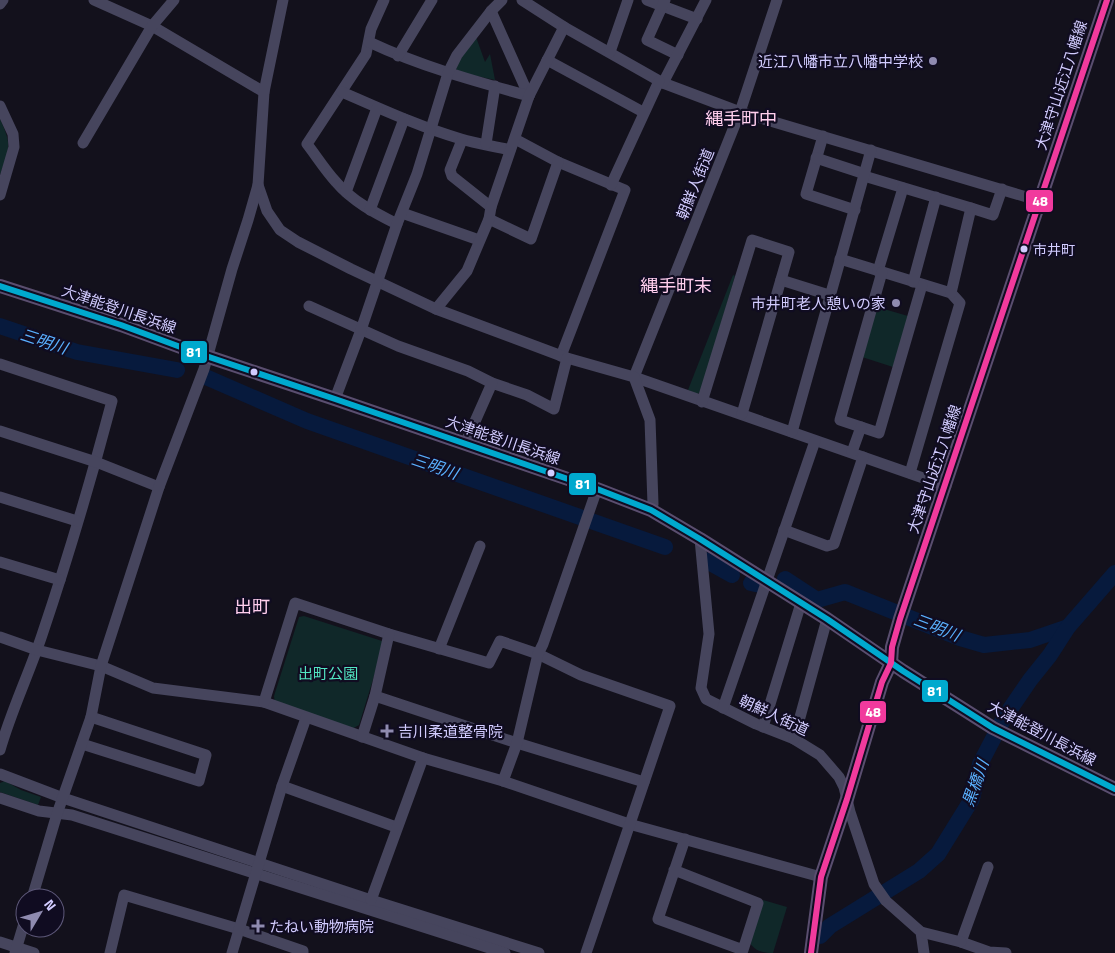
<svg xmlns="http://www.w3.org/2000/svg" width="1115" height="953" font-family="'Titillium Web','Noto Sans JP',sans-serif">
<rect width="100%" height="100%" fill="#13111c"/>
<!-- green -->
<g fill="#102829">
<path d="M476 37 485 62 490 54 495 80 458 72 454 65Z"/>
<path d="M0 119C12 145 10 148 0 175Z"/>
<path d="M733 275 735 276 701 392 697 394 688 390Z"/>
<path d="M877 307 908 316 893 367 862 357Z"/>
<path d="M304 616 382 641 383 647 359 725 352 729 275 704 274 696 299 617Z"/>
<path d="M5 781 21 790 41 797 38 805 0 792V783Z"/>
<path d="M763 900 787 907 773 953C763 953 755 951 750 943Z"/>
</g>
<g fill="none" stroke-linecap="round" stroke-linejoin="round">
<!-- river -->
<g stroke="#071a3d" stroke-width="16">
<path d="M0 326 77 352 177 370"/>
<path d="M208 378 307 421 665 547"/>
<path d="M705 560 732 575"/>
<path d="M785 579 817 600 845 592 960 638 984 645 1030 640 1068 627"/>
<path d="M751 583 760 585"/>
<path d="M820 936 830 926 919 871 938 854 972 799 980 764 1004 718 1030 680 1050 655 1068 627 1115 573"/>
</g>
<!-- minor -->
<g stroke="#46455d" stroke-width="11">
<path d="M94 0 152 26 264 92"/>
<path d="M384 0 371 29 366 54 307 144C317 157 325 170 336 182 352 201 375 213 397 224"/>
<path d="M522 0 564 27 663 83 740 112 1040 201"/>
<path d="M647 0 697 19"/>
<path d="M665 0 647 40 678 55"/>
<path d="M777 0 740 112 634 377 946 486"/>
<path d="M0 4 3 0"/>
<path d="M491 11 529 96"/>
<path d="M369 42C420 66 474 81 529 96"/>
<path d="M610 52 628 0"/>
<path d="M398 56 432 0"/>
<path d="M547 60 643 112"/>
<path d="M663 83 706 0"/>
<path d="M342 92C381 109 420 127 461 139 477 144 494 146 510 150"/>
<path d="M0 106 13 134 14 147 0 195"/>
<path d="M823 136 806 194 855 210"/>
<path d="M515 139 558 162 625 190 561 356"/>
<path d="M462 140 450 170 452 176 491 207"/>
<path d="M83 143 152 26 174 0"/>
<path d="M486 144 495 86"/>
<path d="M816 158 865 174"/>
<path d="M864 176 971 208"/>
<path d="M258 185 267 211 280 230 298 242 351 269 436 309 567 358 634 377 650 420 653 504 651 510"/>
<path d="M611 185 659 81"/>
<path d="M346 192 377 108"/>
<path d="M370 210 404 119"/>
<path d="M402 213 479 240"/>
<path d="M489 219 531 239 558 162"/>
<path d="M840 259 951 293 960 303 910 473"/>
<path d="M878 271 903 188"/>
<path d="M882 272 840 420 879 433 922 285"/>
<path d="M781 280 829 295"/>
<path d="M913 282 936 197"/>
<path d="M951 293 971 208 993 215 1002 189"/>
<path d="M309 306 398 346 468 371 492 383 527 395 554 409 567 358"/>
<path d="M436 309 467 271 489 219 491 207 529 96 564 27"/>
<path d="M0 364 112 401C91 480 68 558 42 635 29 674 11 711 0 750"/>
<path d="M335 399 361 330 397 224 417 174 448 73 457 55 491 11 502 0"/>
<path d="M702 402 752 240 789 252 742 414"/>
<path d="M0 431 96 462 159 487"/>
<path d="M792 432 871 150"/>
<path d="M465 444 492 383"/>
<path d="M852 452 861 427"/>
<path d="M0 497 77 521"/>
<path d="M784 530 827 546 834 544 863 457"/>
<path d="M700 539 709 634 701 688 706 699 756 724 794 739 820 755 839 777 844 787 850 812 874 884 886 901 921 932 924 953"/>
<path d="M0 562 60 580"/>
<path d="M0 637 37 650 101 666 153 688 264 702 423 758 503 781 629 824 821 877"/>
<path d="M439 649 480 546"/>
<path d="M375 696 517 743 644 782"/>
<path d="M264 702 295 603 389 634 489 663 500 641 538 654 581 675 670 706 586 953"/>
<path d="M723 708 815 441"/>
<path d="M763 727 801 603"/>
<path d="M362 737 375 696 389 634"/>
<path d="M794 739 827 619"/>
<path d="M82 744 199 781 206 755 91 717"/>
<path d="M0 774 63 798 371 900 539 953"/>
<path d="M503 781 517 743 538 654 543 644 597 489"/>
<path d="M282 786 396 827"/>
<path d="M0 798 39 811 72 815 505 953"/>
<path d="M988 867 961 942 989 952 1006 953"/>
<path d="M674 870 758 903 743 950 658 919 685 839"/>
<path d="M32 898 57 814 91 717 101 666 159 487 204 369 232 269 248 220 258 185 264 92 283 0"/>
<path d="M371 900 423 758"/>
<path d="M921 932 961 942"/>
<path d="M0 942 34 953"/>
<path d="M15 953 25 920"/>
<path d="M110 953 124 895 239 929 303 951V953"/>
<path d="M232 953 282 786 306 718"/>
</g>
<!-- major -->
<g stroke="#5a4e6f" stroke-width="14">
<path d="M0 286 121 325 194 352 335 399 597 489 651 510 700 539 827 619 903 671 993 728 1115 789"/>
<path d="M811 953 821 877 847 799 882 682 891 663 892 647 900 619 1107 0"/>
</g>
<!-- bus-1 casing -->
<g stroke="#100c21" stroke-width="10">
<path id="bus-1" d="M0 286 121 325 194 352 335 399 597 489 651 510 700 539 827 619 903 671 993 728 1115 789"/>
</g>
<!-- bus-2 casing -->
<g stroke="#100c21" stroke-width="10">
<path id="bus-2" d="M811 953 821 877 847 799 882 682 891 663 892 647 900 619 1107 0"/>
</g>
<!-- bus-1 -->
<use href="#bus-1" stroke="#00a9ce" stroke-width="6"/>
<!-- bus-2 -->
<use href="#bus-2" stroke="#f13a9d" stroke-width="6"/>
</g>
<!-- markers -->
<g fill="#8f8bb0" stroke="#100c21" stroke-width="2">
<circle cx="933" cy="61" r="5"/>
<circle cx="896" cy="303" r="5"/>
<path d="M384.5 723.5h5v5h5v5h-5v5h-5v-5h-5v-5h5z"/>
<path d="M255.5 918.5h5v5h5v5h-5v5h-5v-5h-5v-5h5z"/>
</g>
<g fill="#d2ccff" stroke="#100c21" stroke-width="2">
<circle cx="1024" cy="249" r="4.5"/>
<circle cx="254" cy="372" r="4.5"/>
<circle cx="551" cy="473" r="4.5"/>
</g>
<g text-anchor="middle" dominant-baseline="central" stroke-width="4.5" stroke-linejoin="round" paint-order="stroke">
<!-- bus labels -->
<g font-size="14" fill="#d2ccff" stroke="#100c21" text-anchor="start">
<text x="1033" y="249">市井町</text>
</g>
<!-- poi labels -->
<g font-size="15" fill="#d2ccff" stroke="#100c21" text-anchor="end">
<text x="923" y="61">近江八幡市立八幡中学校</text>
<text x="886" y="303">市井町老人憩いの家</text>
<text x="398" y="731" text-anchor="start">吉川柔道整骨院</text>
<text x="269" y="926" text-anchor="start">たねい動物病院</text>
</g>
<!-- street labels -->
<g font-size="15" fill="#d2ccff" stroke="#100c21">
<text transform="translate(1061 85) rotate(-72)">大津守山近江八幡線</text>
<text transform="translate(695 184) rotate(-68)">朝鮮人街道</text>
<text transform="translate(119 309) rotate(19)">大津能登川長浜線</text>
<text transform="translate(503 440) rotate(19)">大津能登川長浜線</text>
<text transform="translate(934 469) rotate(-71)">大津守山近江八幡線</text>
<text transform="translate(774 715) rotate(25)">朝鮮人街道</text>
<text transform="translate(1042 733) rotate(28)">大津能登川長浜線</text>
</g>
<!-- park labels -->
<g font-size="15" fill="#52e5c2" stroke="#100c21">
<text x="328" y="673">出町公園</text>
</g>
<!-- water labels -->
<g font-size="16" font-style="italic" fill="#5ab1ff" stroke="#100c21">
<text transform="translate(44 341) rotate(18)">三明川</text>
<text transform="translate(435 466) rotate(19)">三明川</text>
<text transform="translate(937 627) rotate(21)">三明川</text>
<text transform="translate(975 783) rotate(-70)">黒橋川</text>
</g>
<!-- quarter labels -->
<g font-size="18" fill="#ffceed" stroke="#100c21">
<text x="741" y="118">縄手町中</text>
<text x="676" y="285">縄手町末</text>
<text x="252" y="606">出町</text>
</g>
</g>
<g stroke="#100c21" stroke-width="2">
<rect x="1025" y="189" width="29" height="24" rx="5" fill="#f13a9d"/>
<rect x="180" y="340" width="28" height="24" rx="5" fill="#00a9ce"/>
<rect x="568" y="472" width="29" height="24" rx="5" fill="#00a9ce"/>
<rect x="921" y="679" width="28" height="24" rx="5" fill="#00a9ce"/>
<rect x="859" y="700" width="28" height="24" rx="5" fill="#f13a9d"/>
</g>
<g font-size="14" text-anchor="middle" font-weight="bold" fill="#fff">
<text x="1040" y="206">48</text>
<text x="194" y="357">81</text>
<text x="583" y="489">81</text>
<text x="935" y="696">81</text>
<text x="873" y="717">48</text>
</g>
<!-- north arrow -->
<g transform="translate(40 913) rotate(52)"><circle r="24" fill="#100c21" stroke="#5e597a"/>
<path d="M0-4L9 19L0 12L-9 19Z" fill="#8f8bb0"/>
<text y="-8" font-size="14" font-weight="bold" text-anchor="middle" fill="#d2ccff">N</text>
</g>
</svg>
